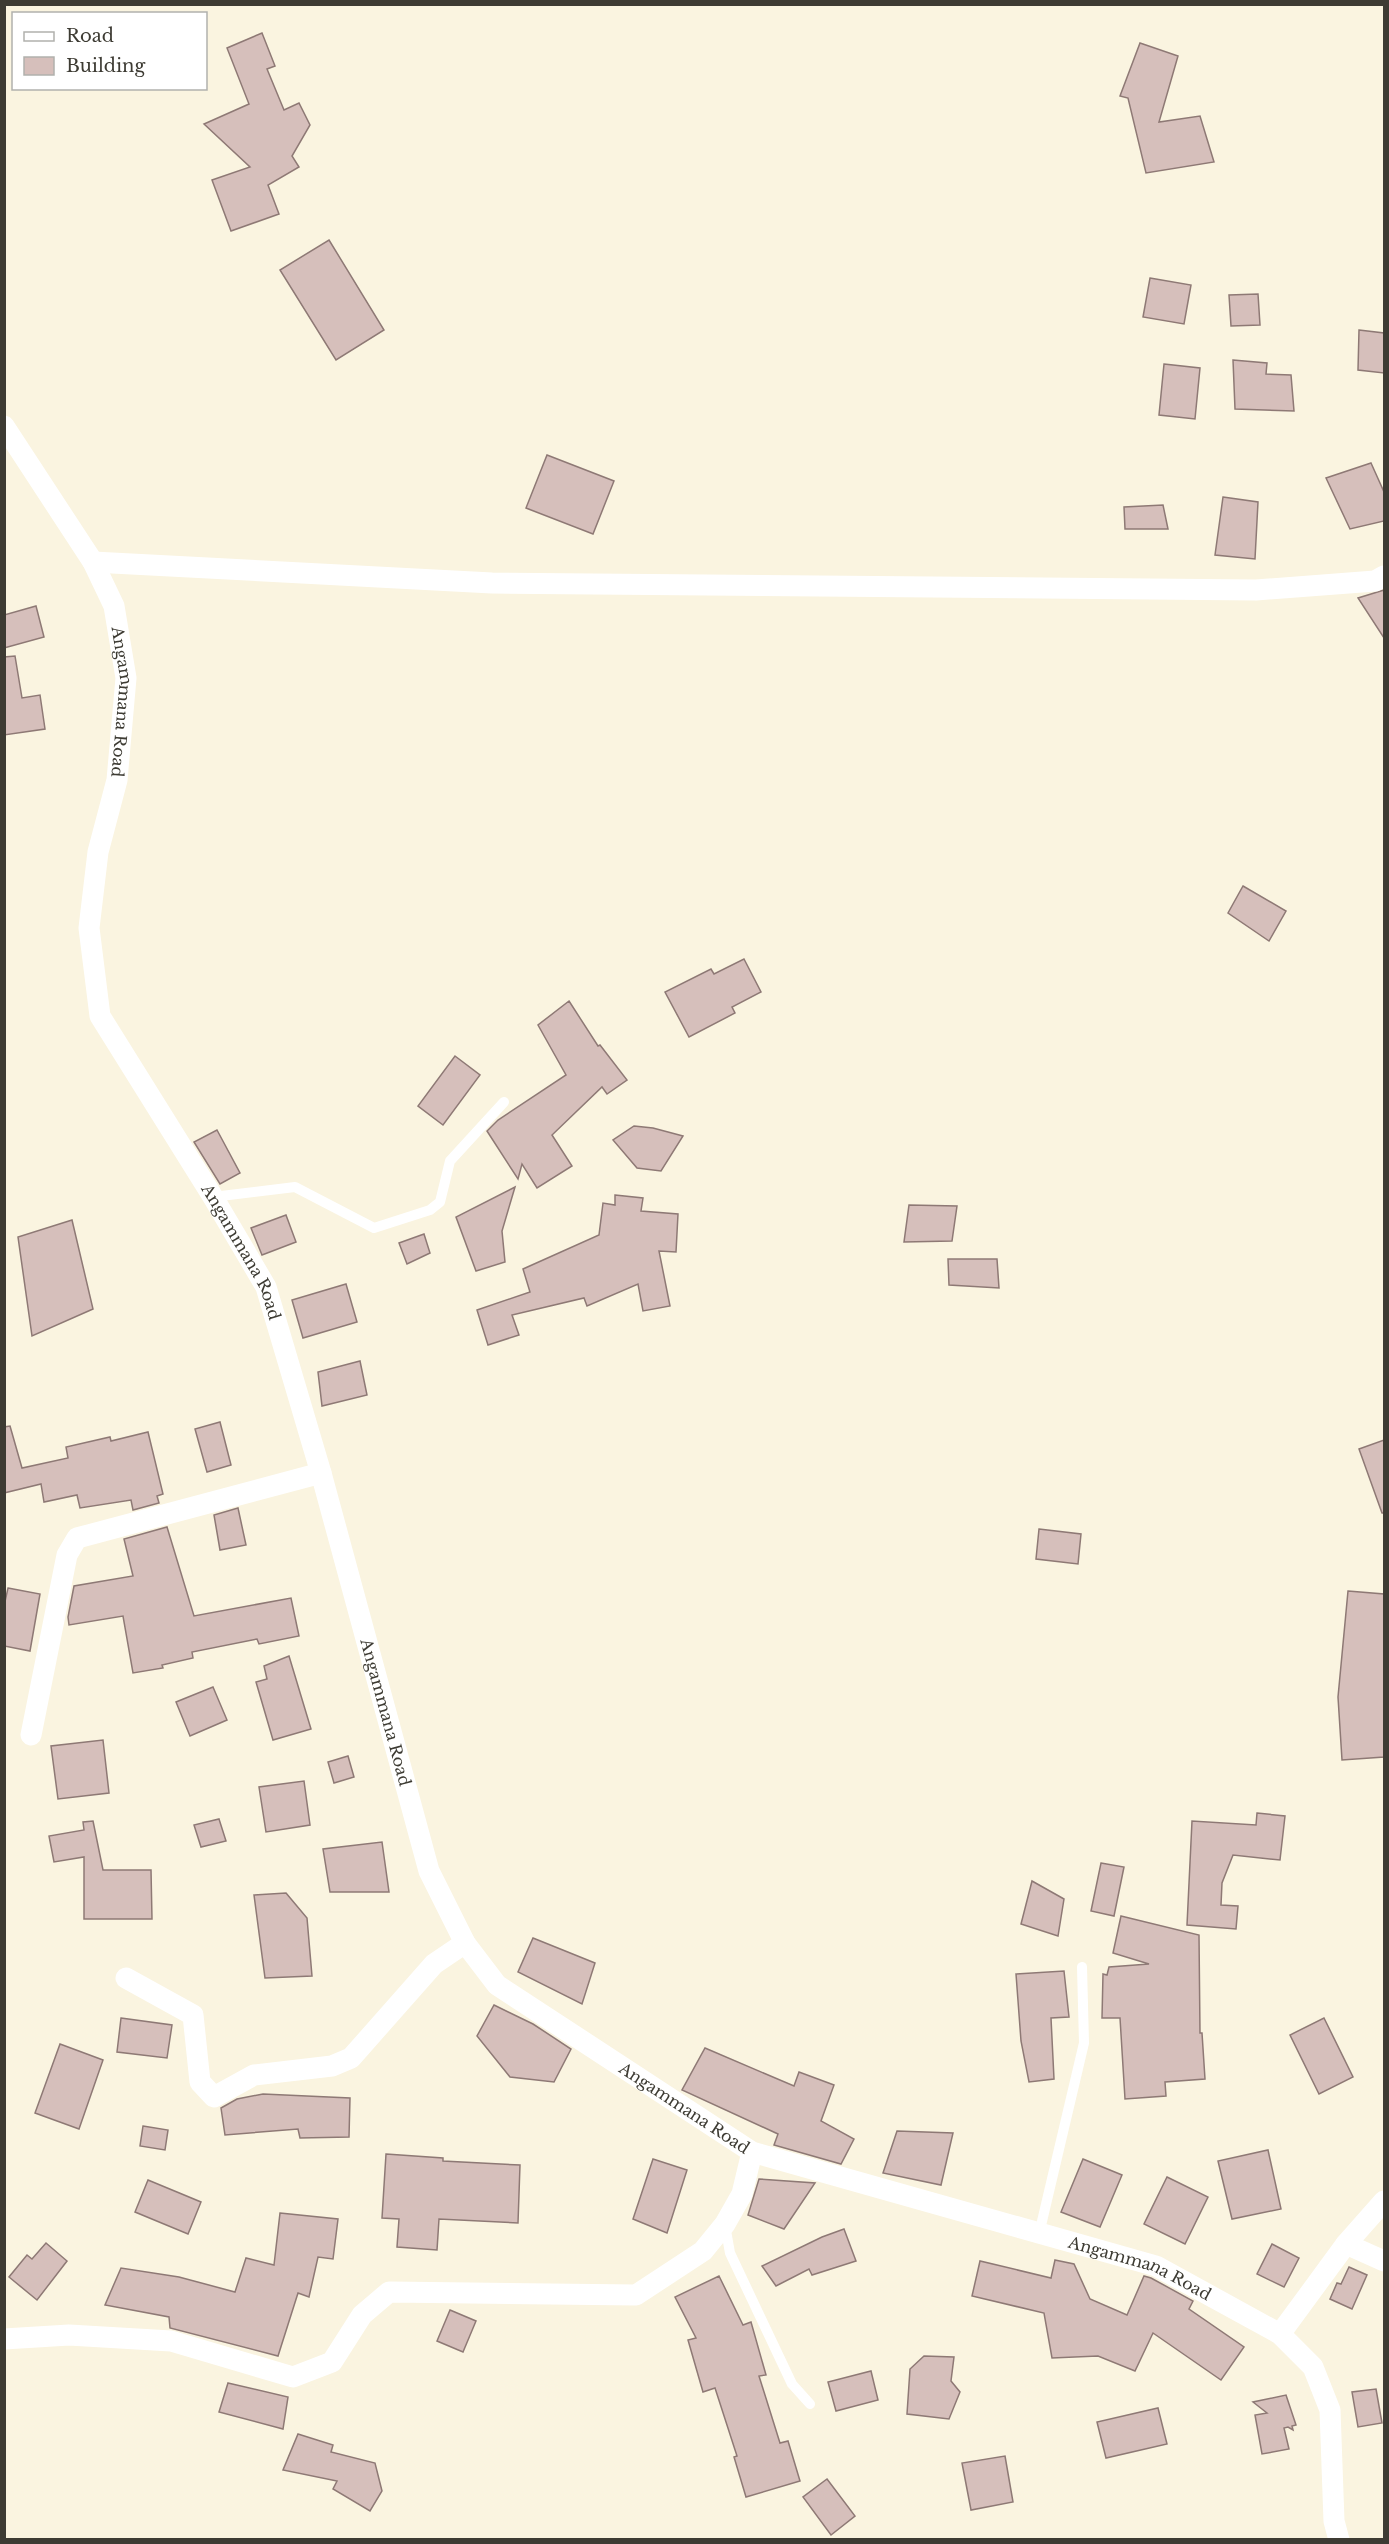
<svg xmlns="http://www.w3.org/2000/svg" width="1389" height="2544" font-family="'Libre Baskerville',serif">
<rect width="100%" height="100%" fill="#faf4e0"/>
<!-- building -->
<g fill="#d6bfbb" stroke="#8e7975" stroke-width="1.5">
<path d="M262 33 275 66 267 69 284 110 299 103 310 125 292 156 299 167 268 185 279 214 231 231 212 180 250 167 204 124 249 104 227 48Z"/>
<path d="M1140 43 1178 56 1159 122 1200 116 1214 162 1146 173 1128 98 1120 96Z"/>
<path d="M329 240 384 330 336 360 280 270Z"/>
<path d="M1150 278 1191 285 1184 324 1143 317Z"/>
<path d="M1258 294 1260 325 1231 326 1229 295Z"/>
<path d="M1359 330 1384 333V373L1358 370Z"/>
<path d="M1233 360 1267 363 1266 374 1291 375 1294 411 1235 409Z"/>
<path d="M1164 364 1200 368 1195 419 1159 415Z"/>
<path d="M547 455 614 481 593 534 526 508Z"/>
<path d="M1371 463 1384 492V521L1350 529 1326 478Z"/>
<path d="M1223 497 1258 502 1255 559 1215 555Z"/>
<path d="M1163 505 1168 529H1125L1124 507Z"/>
<path d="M1384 590V638L1358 598Z"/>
<path d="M36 606 44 637 4 648V615Z"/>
<path d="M15 656 22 698 40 695 45 729 4 735V657Z"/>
<path d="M1243 886 1286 911 1269 941 1228 913Z"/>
<path d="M744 959 761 992 732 1007 735 1013 689 1037 665 992 711 969 714 974Z"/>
<path d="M569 1001 598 1046 600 1045 627 1080 607 1094 602 1087 552 1135 572 1166 537 1188 522 1164 518 1179 487 1131 498 1120 566 1075 538 1025Z"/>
<path d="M455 1056 480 1075 443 1125 418 1106Z"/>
<path d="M634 1126 653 1128 683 1136 661 1171 637 1168 613 1140Z"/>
<path d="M217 1130 240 1173 220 1184 194 1142Z"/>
<path d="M515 1187 502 1231 505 1262 476 1271 456 1217Z"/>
<path d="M615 1195 643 1198 641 1211 678 1214 676 1252 659 1251 670 1306 643 1311 638 1284 587 1306 584 1298 512 1315 519 1335 488 1345 477 1310 530 1292 523 1269 599 1235 603 1203 615 1205Z"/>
<path d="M909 1205 957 1206 952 1241 904 1242Z"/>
<path d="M286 1215 296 1242 262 1255 251 1228Z"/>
<path d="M72 1220 93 1309 32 1336 18 1237Z"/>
<path d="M424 1234 430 1253 407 1264 399 1243Z"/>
<path d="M948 1259H997L999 1288 949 1285Z"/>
<path d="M346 1284 357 1322 303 1338 292 1300Z"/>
<path d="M360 1361 367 1395 322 1406 318 1372Z"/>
<path d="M220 1422 231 1465 207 1472 195 1429Z"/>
<path d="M10 1426 22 1468 68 1458 66 1447 110 1437 111 1441 148 1432 163 1494 157 1496 159 1503 133 1510 131 1500 80 1508 77 1495 44 1502 41 1484 4 1493V1427Z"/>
<path d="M1384 1440V1513H1382L1359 1449Z"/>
<path d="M238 1508 246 1545 220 1550 214 1515Z"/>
<path d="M167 1527 194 1616 291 1598 299 1636 259 1644 257 1639 192 1652 193 1658 162 1665 163 1668 133 1673 123 1616 69 1625 68 1617 74 1586 133 1576 124 1539Z"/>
<path d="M1039 1529 1081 1534 1078 1564 1036 1559Z"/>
<path d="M8 1588 40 1594 30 1651 4 1646V1606Z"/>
<path d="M1348 1591 1384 1594V1757L1342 1760 1338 1697Z"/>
<path d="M289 1656 311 1729 273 1740 256 1682 267 1679 264 1666Z"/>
<path d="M213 1687 227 1720 190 1736 176 1702Z"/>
<path d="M103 1740 109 1793 58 1799 51 1746Z"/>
<path d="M348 1756 354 1777 334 1783 328 1762Z"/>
<path d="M304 1781 310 1825 266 1832 259 1787Z"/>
<path d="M1257 1813 1285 1816 1280 1860 1233 1855 1222 1883 1221 1905 1238 1906 1236 1929 1187 1925 1192 1821 1256 1825Z"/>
<path d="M219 1819 226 1841 201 1847 194 1825Z"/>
<path d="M93 1821 103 1870H151L152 1919H84V1857L54 1862 49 1836 84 1830 83 1822Z"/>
<path d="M382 1842 389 1892H330L323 1849Z"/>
<path d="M1101 1863 1124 1867 1114 1916 1091 1911Z"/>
<path d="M1032 1881 1064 1899 1058 1936 1021 1924Z"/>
<path d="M286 1893 307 1918 312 1976 265 1978 254 1895Z"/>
<path d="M1121 1916 1199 1935 1200 2033H1202L1205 2079 1165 2082 1166 2096 1125 2099 1120 2018H1102L1103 1974 1107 1975 1109 1967 1149 1964 1113 1953Z"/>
<path d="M533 1938 595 1963 582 2004 518 1972Z"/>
<path d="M1064 1971 1069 2017 1051 2018 1054 2079 1029 2082 1021 2041 1016 1974Z"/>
<path d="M494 2005 533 2024 571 2049 554 2082 510 2077 477 2036Z"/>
<path d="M121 2018 172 2025 167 2058 117 2052Z"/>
<path d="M1324 2018 1353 2077 1319 2094 1290 2035Z"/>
<path d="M60 2044 103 2060 79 2129 35 2113Z"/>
<path d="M705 2048 794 2086 799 2072 834 2085 821 2121 854 2139 841 2164 774 2145 778 2134 682 2090Z"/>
<path d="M263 2094 350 2098 349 2137 300 2138 298 2129 225 2135 221 2108 237 2099Z"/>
<path d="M143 2126 168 2130 165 2150 140 2146Z"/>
<path d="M897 2131 953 2133 941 2185 883 2173Z"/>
<path d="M1268 2150 1281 2209 1232 2219 1218 2161Z"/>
<path d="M386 2154 443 2158V2161L520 2165 518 2223 439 2219 437 2250 397 2247 399 2219 382 2218Z"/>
<path d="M653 2159 687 2170 667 2233 633 2219Z"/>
<path d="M1083 2159 1122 2175 1100 2227 1061 2212Z"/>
<path d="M1167 2177 1208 2197 1185 2244 1144 2224Z"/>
<path d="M759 2179 815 2183 784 2229 748 2215Z"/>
<path d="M148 2180 201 2202 188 2234 135 2212Z"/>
<path d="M280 2213 338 2219 333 2259 318 2257 309 2297 298 2293 278 2356 170 2328 169 2317 105 2305 121 2268 179 2277 235 2292 246 2258 274 2265Z"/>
<path d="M844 2229 856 2261 812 2275 809 2269 776 2286 762 2266 822 2237Z"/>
<path d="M46 2243 67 2261 37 2300 9 2277 27 2255 32 2259Z"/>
<path d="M1272 2244 1299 2258 1284 2287 1257 2274Z"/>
<path d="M1055 2260 1074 2264 1090 2299 1127 2315 1144 2276 1151 2278 1193 2301 1189 2309 1244 2347 1221 2380 1153 2333 1135 2371 1098 2356 1052 2358 1044 2313 972 2296 980 2261 1051 2278Z"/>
<path d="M1349 2267 1367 2275 1352 2309 1330 2299 1337 2283 1341 2284Z"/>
<path d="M719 2276 743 2325 751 2322 766 2375 759 2376 780 2443 788 2441 800 2481 746 2497 734 2457 737 2456 715 2388 703 2392 688 2340 696 2338 675 2297Z"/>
<path d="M450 2310 476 2321 463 2352 437 2341Z"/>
<path d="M924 2356 954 2357 951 2381 960 2392 949 2419 907 2414 910 2369Z"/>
<path d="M871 2371 878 2400 836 2411 828 2382Z"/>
<path d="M228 2383 288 2397 283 2429 219 2412Z"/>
<path d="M1376 2389 1382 2423 1358 2427 1352 2392Z"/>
<path d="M1286 2395 1296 2425 1292 2426 1293 2430 1288 2427 1284 2428 1289 2449 1262 2454 1255 2415 1267 2413 1253 2402Z"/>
<path d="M1158 2408 1167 2444 1106 2458 1097 2422Z"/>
<path d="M298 2434 333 2445 331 2452 375 2463 382 2491 370 2511 333 2489 337 2481 283 2470Z"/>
<path d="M1005 2456 1013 2502 971 2510 962 2463Z"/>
<path d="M827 2479 855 2516 831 2535 803 2497Z"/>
</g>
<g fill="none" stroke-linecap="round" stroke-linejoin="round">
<!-- service -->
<g stroke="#fff" stroke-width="10">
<path d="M213 1197 295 1187 374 1228 430 1210 440 1202 450 1161 504 1102"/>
<path d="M725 2225 730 2253 792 2384 810 2404"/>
<path d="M1039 2234 1084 2043 1082 1967"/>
</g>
<!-- minor -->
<g stroke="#fff" stroke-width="21">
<path id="s1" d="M4 426 93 562 114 606 126 678 117 780 98 852 89 928 100 1016 213 1197 266 1287 321 1473 429 1871 465 1943 497 1985 752 2152 1156 2266 1280 2334 1313 2367 1330 2410 1334 2521 1339 2540"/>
<path d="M93 562 492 583 1256 590 1375 581 1384 576"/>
<path d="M31 1735 67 1555 77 1538 321 1473"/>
<path d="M126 1978 193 2015 200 2082 214 2097 254 2075 332 2066 351 2058 434 1964 465 1943"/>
<path d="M1346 2244 1384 2201"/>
<path d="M1280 2334 1346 2244 1384 2261"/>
<path d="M4 2339 69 2335 171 2341 293 2377 332 2362 362 2315 389 2292 636 2295 703 2251 725 2224 742 2194 752 2152"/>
</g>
</g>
<g text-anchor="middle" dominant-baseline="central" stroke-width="5" stroke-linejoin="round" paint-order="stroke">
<!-- street labels -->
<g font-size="16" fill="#3d3b33" stroke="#fff">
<text stroke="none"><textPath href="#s1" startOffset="308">Angammana Road</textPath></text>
<text stroke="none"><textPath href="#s1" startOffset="902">Angammana Road</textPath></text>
<text stroke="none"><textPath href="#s1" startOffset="1386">Angammana Road</textPath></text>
<text stroke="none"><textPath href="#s1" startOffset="1908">Angammana Road</textPath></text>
<text stroke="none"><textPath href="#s1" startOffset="2394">Angammana Road</textPath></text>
</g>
</g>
<!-- border -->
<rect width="1389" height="2544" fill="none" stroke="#3d3b33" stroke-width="12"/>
<!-- legend -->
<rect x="12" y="12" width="195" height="78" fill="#ffffff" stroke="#b1b1ad" stroke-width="1.5"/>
<rect x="24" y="32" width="30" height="9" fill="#ffffff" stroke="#b1b1ad" stroke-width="1.5"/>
<text x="66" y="42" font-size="18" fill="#3d3b33">Road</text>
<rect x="24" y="57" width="30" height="18" fill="#d6bfbb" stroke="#b1b1ad" stroke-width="1.5"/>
<text x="66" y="72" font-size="18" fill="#3d3b33">Building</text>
</svg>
